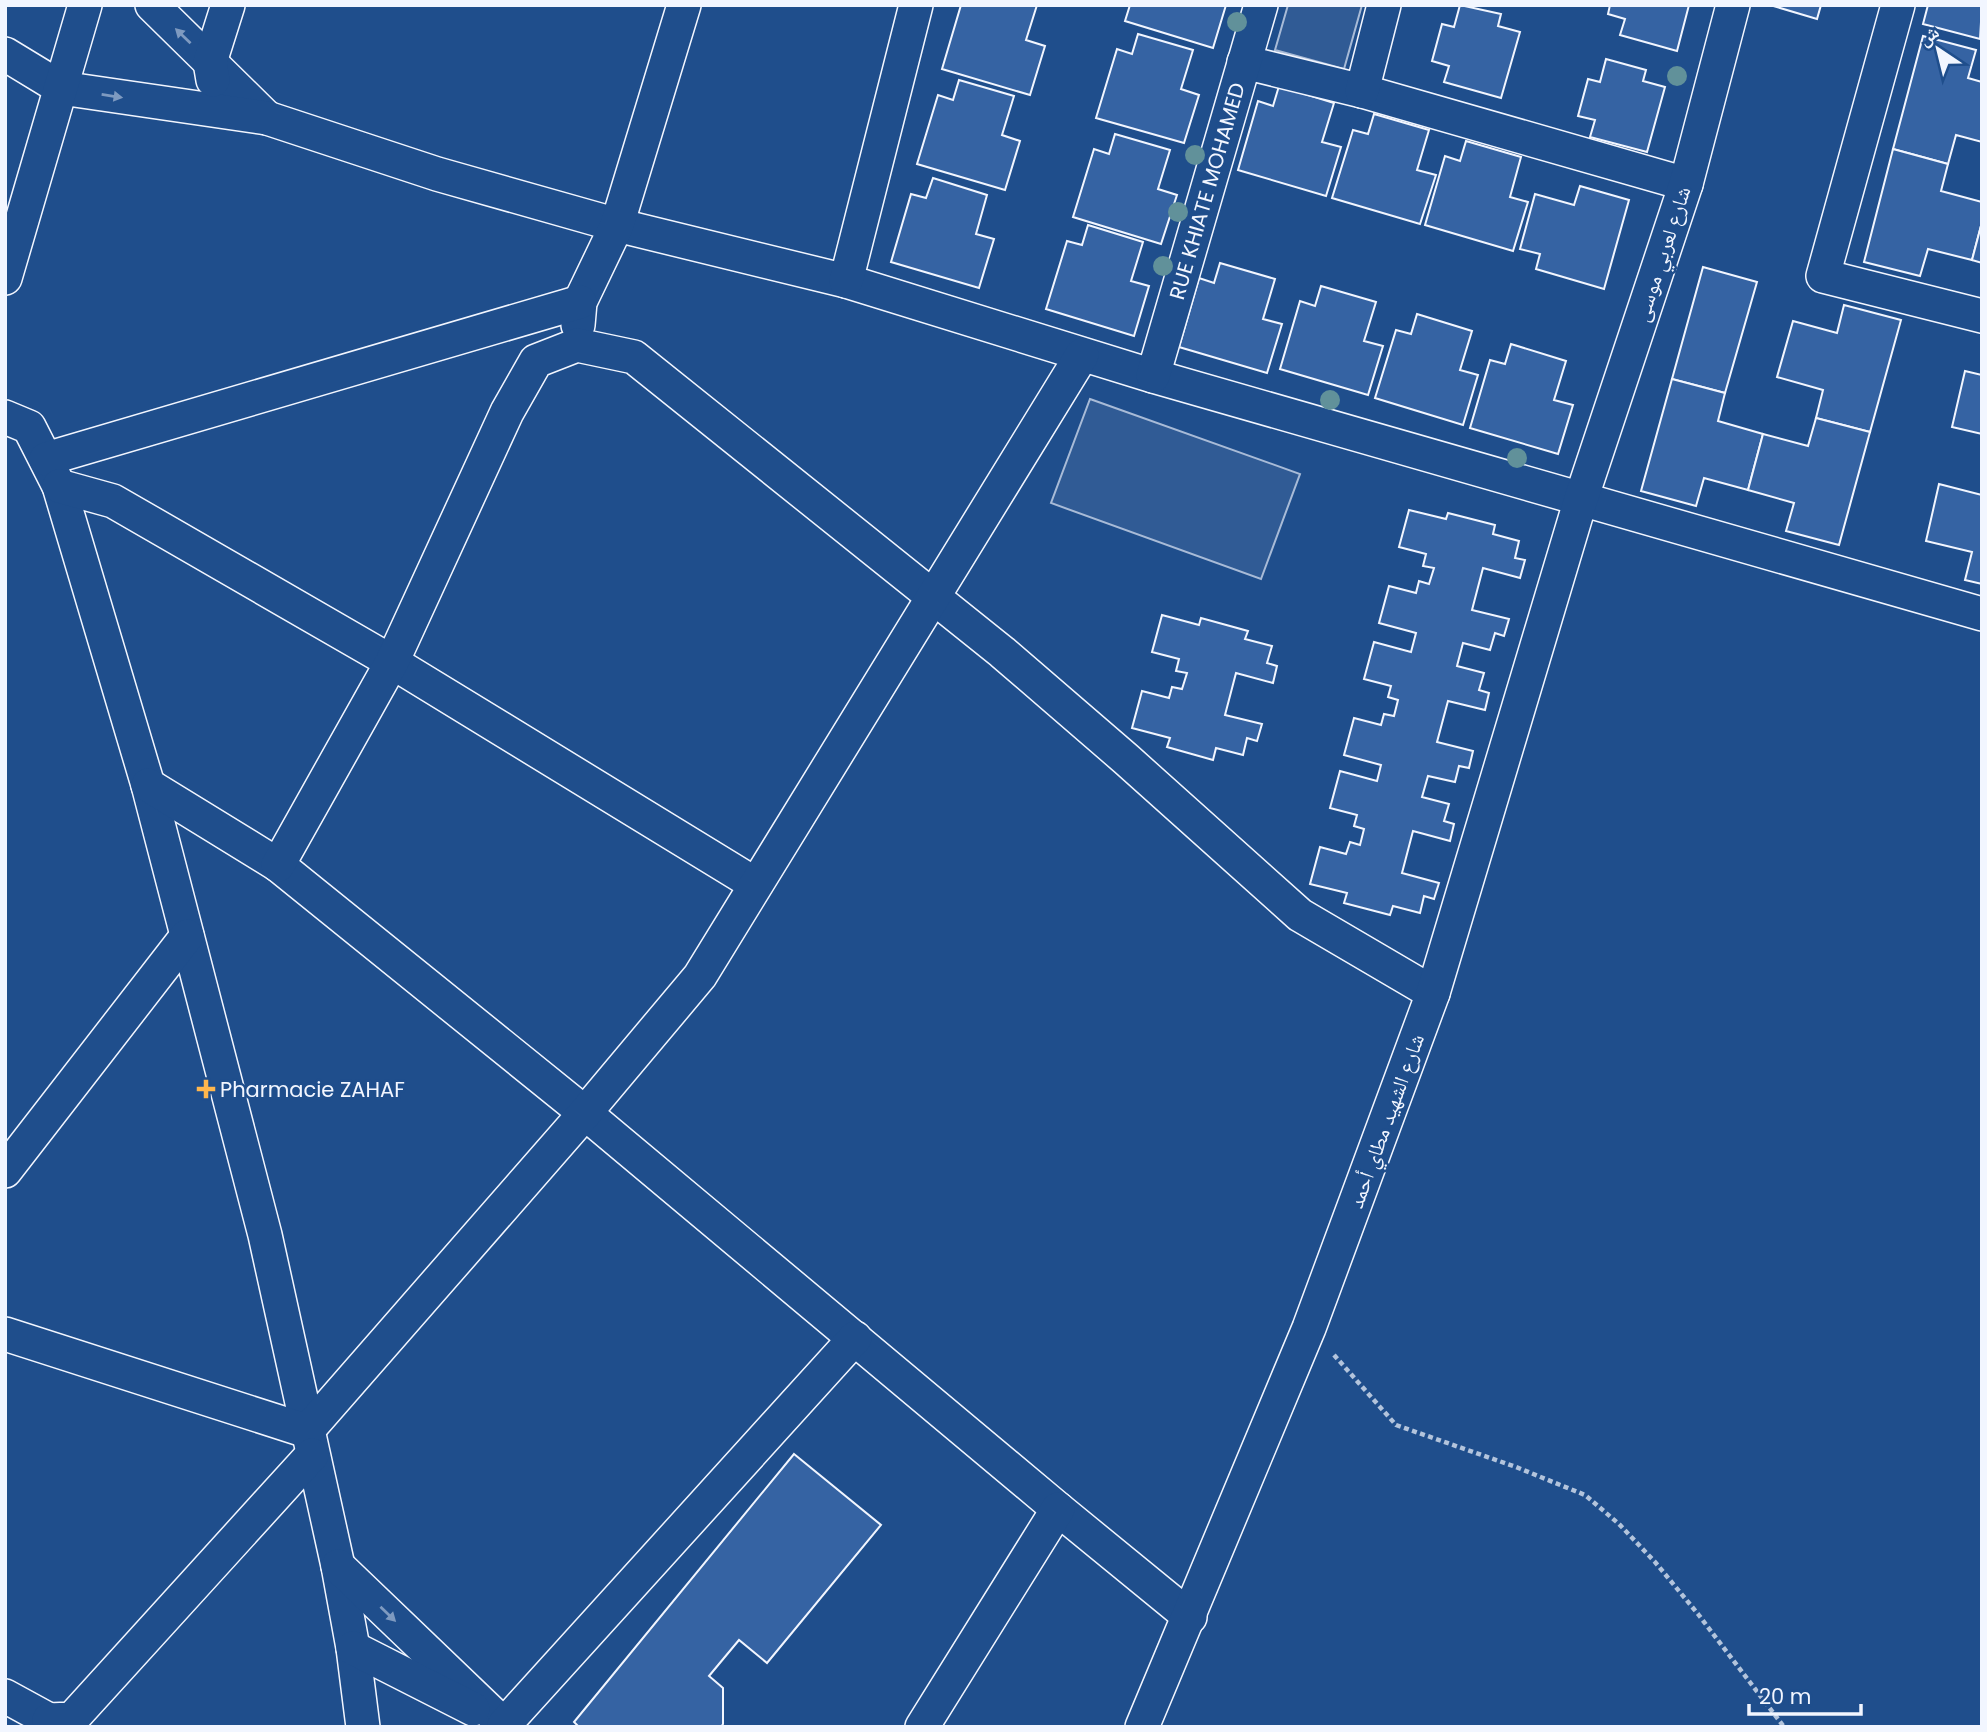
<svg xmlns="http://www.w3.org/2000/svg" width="1987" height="1732" font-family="Poppins,'Noto Naskh Arabic',sans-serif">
<rect width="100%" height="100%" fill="#1f4e8c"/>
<!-- built -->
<g fill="#305b95" stroke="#a8bbd7" stroke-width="2">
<path d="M1288 5H1362L1344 69 1275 50Z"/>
<path d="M1090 399 1300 474 1261 579 1051 503Z"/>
</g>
<!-- building -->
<g fill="#3563a3" stroke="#f2f6ff" stroke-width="2">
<path d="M961 5H1037L1026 40 1045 46 1030 95 942 69Z"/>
<path d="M1130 5H1226L1213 48 1125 21Z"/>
<path d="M1460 5 1501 14 1498 26 1520 32 1501 98 1444 82 1449 66 1432 61 1442 24 1454 27Z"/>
<path d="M1610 5H1689L1677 51 1620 35 1625 19 1608 14Z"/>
<path d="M1770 5H1821L1817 19Z"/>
<path d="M1928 5H1982L1980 39 1923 24Z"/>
<path d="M1138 34 1193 50 1181 89 1199 95 1184 143 1096 118 1117 49 1132 54Z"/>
<path d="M1923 36 1976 50 1968 78 1982 82V142L1956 135 1948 164 1893 149Z"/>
<path d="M1606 59 1646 70 1643 81 1665 87 1647 152 1590 137 1595 120 1578 116 1588 79 1600 82Z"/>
<path d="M959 80 1014 96 1002 135 1020 141 1005 190 917 164 938 95 953 100Z"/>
<path d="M1279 86 1334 103 1322 142 1341 147 1326 196 1238 170 1258 101 1273 106Z"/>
<path d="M1374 114 1429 130 1417 170 1436 175 1420 224 1332 198 1353 130 1368 134Z"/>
<path d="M1115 134 1170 150 1158 189 1177 195 1161 244 1073 217 1094 149 1109 154Z"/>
<path d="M1466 141 1521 157 1510 197 1528 202 1513 251 1425 225 1445 156 1460 161Z"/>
<path d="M1893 149 1948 164 1941 191 1982 202V222L1972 260 1928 249 1920 276 1864 262Z"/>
<path d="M933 178 987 195 976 234 994 239 979 288 891 262 911 194 926 198Z"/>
<path d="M1580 186 1629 200 1604 289 1536 269 1540 254 1520 249 1535 194 1574 205Z"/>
<path d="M1982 222V263L1972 260Z"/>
<path d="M1088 225 1143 242 1131 281 1149 286 1134 336 1046 309 1067 241 1082 245Z"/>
<path d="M1220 263 1275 279 1263 319 1282 324 1267 373 1179 347 1199 278 1214 283Z"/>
<path d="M1703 267 1757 282 1725 393 1672 379Z"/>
<path d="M1321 286 1376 302 1364 341 1383 346 1368 395 1280 369 1300 301 1315 306Z"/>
<path d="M1844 305 1901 320 1870 432 1816 418 1823 390 1777 377 1793 321 1837 333Z"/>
<path d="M1417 314 1472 331 1460 370 1478 375 1463 425 1375 398 1396 330 1411 334Z"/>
<path d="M1511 344 1566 361 1554 400 1573 405 1558 454 1470 428 1490 360 1505 364Z"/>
<path d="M1965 371 1982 375V434L1952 427Z"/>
<path d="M1672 379 1725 393 1718 421 1763 434 1748 490 1704 478 1696 506 1641 491Z"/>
<path d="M1816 418 1870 432 1839 545 1786 531 1794 503 1748 490 1763 434 1808 446Z"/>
<path d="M1939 484 1982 495V584L1965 580 1972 552 1926 541Z"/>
<path d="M1409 510 1446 519 1448 513 1495 525 1493 534 1519 541 1515 558 1525 560 1520 578 1483 568 1472 610 1509 619 1504 636 1495 633 1490 650 1463 643 1457 666 1484 673 1479 690 1489 693 1485 710 1448 701 1437 742 1473 751 1469 768 1459 766 1455 782 1428 776 1422 797 1449 804 1444 821 1454 824 1450 841 1413 831 1402 873 1439 883 1434 899 1424 896 1420 913 1393 906 1390 915 1344 903 1347 893 1310 884 1320 847 1346 854 1350 842 1360 845 1364 829 1354 826 1357 815 1330 808 1340 771 1377 781 1381 765 1344 755 1354 718 1381 725 1384 714 1394 716 1398 700 1388 697 1391 686 1364 679 1374 642 1411 652 1416 633 1379 623 1389 586 1416 593 1419 581 1429 584 1434 568 1423 566 1426 554 1399 547Z"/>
<path d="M1162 615 1199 625 1201 618 1248 631 1245 639 1272 646 1267 663 1277 666 1273 683 1236 673 1225 715 1262 724 1257 741 1247 738 1243 755 1216 748 1213 760 1167 747 1170 738 1132 728 1142 691 1169 698 1172 687 1182 689 1187 673 1176 671 1179 659 1152 652Z"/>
<path d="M794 1454 881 1525 767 1663 739 1640 709 1676 723 1688V1724L721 1727H579L574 1722Z"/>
</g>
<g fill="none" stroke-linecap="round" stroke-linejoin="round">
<!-- street casing -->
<g stroke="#f2f6ff" stroke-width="36">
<g id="street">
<path d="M152 5 267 118"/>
<path d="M1898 5 1823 276 1982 316"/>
<path d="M5 54 61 88 267 118 437 174 617 225 846 281 1153 376 1982 614"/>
<path d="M1244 62 1362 91 1686 184"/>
<path d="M213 80 210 62 228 5"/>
<path d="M1362 91 1384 5"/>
<path d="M5 278 85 5"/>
<path d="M846 281 916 5"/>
<path d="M578 325 580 302 617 225 684 5"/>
<path d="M1153 376 1261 5"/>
<path d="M5 417 29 427 59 486 148 785 265 1235 338 1566 353 1648 363 1727"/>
<path d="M46 459 580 302"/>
<path d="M59 486 113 501 392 662 755 884"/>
<path d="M148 785 278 865 585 1113 1058 1509 1190 1617"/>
<path d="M278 865 392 662 507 412 536 361 577 345 634 357 1002 652 1126 759 1300 915 1433 993"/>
<path d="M5 1171 187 936"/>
<path d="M5 1334 307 1431 585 1113 700 976 1082 355"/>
<path d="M338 1566 504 1725"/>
<path d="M353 1648 473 1709"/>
<path d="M5 1696 49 1720 44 1727"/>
<path d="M49 1720 72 1719 312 1455"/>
<path d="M504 1725 855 1338"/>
<path d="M922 1727 1058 1509"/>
<path d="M1142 1727 1309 1328 1433 993 1581 499 1686 184 1733 5"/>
</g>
</g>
<!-- path -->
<path stroke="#b3c4dc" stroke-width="4.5" stroke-dasharray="5 3.5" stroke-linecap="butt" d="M1334 1355 1396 1425 1516 1467 1585 1495 1619 1524 1655 1562 1698 1614 1784 1727"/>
<!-- street -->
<use href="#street" stroke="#1f4e8c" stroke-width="33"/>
</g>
<!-- trees -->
<g fill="#61919a">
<circle cx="1237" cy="22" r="10"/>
<circle cx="1677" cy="76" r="10"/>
<circle cx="1195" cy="155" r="10"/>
<circle cx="1178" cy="212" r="10"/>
<circle cx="1163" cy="266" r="10"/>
<circle cx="1330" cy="400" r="10"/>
<circle cx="1517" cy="458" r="10"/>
</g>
<!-- one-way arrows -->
<defs><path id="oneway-solid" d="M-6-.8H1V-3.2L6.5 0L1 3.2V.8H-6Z" transform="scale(1.75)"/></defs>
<g fill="#7e9ac0">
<use href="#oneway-solid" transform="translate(183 36) rotate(-136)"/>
<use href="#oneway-solid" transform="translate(112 96) rotate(9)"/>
<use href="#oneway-solid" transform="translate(388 1614) rotate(44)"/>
</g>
<!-- markers -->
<path fill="#ffb74d" stroke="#1f4e8c" stroke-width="2.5" d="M202.5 1078.5h7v7h7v7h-7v7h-7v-7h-7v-7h7z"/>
<g text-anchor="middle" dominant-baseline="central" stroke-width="5" stroke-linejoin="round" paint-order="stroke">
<!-- street labels -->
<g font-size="21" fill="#f2f6ff" stroke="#1f4e8c">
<text transform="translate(1207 191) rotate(-74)">RUE KHIATE MOHAMED</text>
<text transform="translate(1662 254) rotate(-72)">شارع لعربي موسى</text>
<text transform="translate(1386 1121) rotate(-70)">شارع الشهيد مطاي أحمد</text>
</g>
<!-- poi labels -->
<g font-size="21" fill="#f2f6ff" stroke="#1f4e8c" text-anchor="start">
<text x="220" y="1089">Pharmacie ZAHAF</text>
</g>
</g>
<!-- border -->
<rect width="1987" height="1732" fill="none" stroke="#f2f6ff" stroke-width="14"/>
<!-- north arrow -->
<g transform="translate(1938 49) rotate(325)" stroke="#1f4e8c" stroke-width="5" paint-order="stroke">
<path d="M0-5L12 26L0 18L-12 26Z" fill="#f2f6ff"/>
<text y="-10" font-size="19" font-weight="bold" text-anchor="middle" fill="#f2f6ff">ش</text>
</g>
<!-- scale -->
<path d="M1749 1704v10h112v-10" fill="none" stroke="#f2f6ff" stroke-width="3.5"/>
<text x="1759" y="1704" font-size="21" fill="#f2f6ff" stroke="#1f4e8c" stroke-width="5" paint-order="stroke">20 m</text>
</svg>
